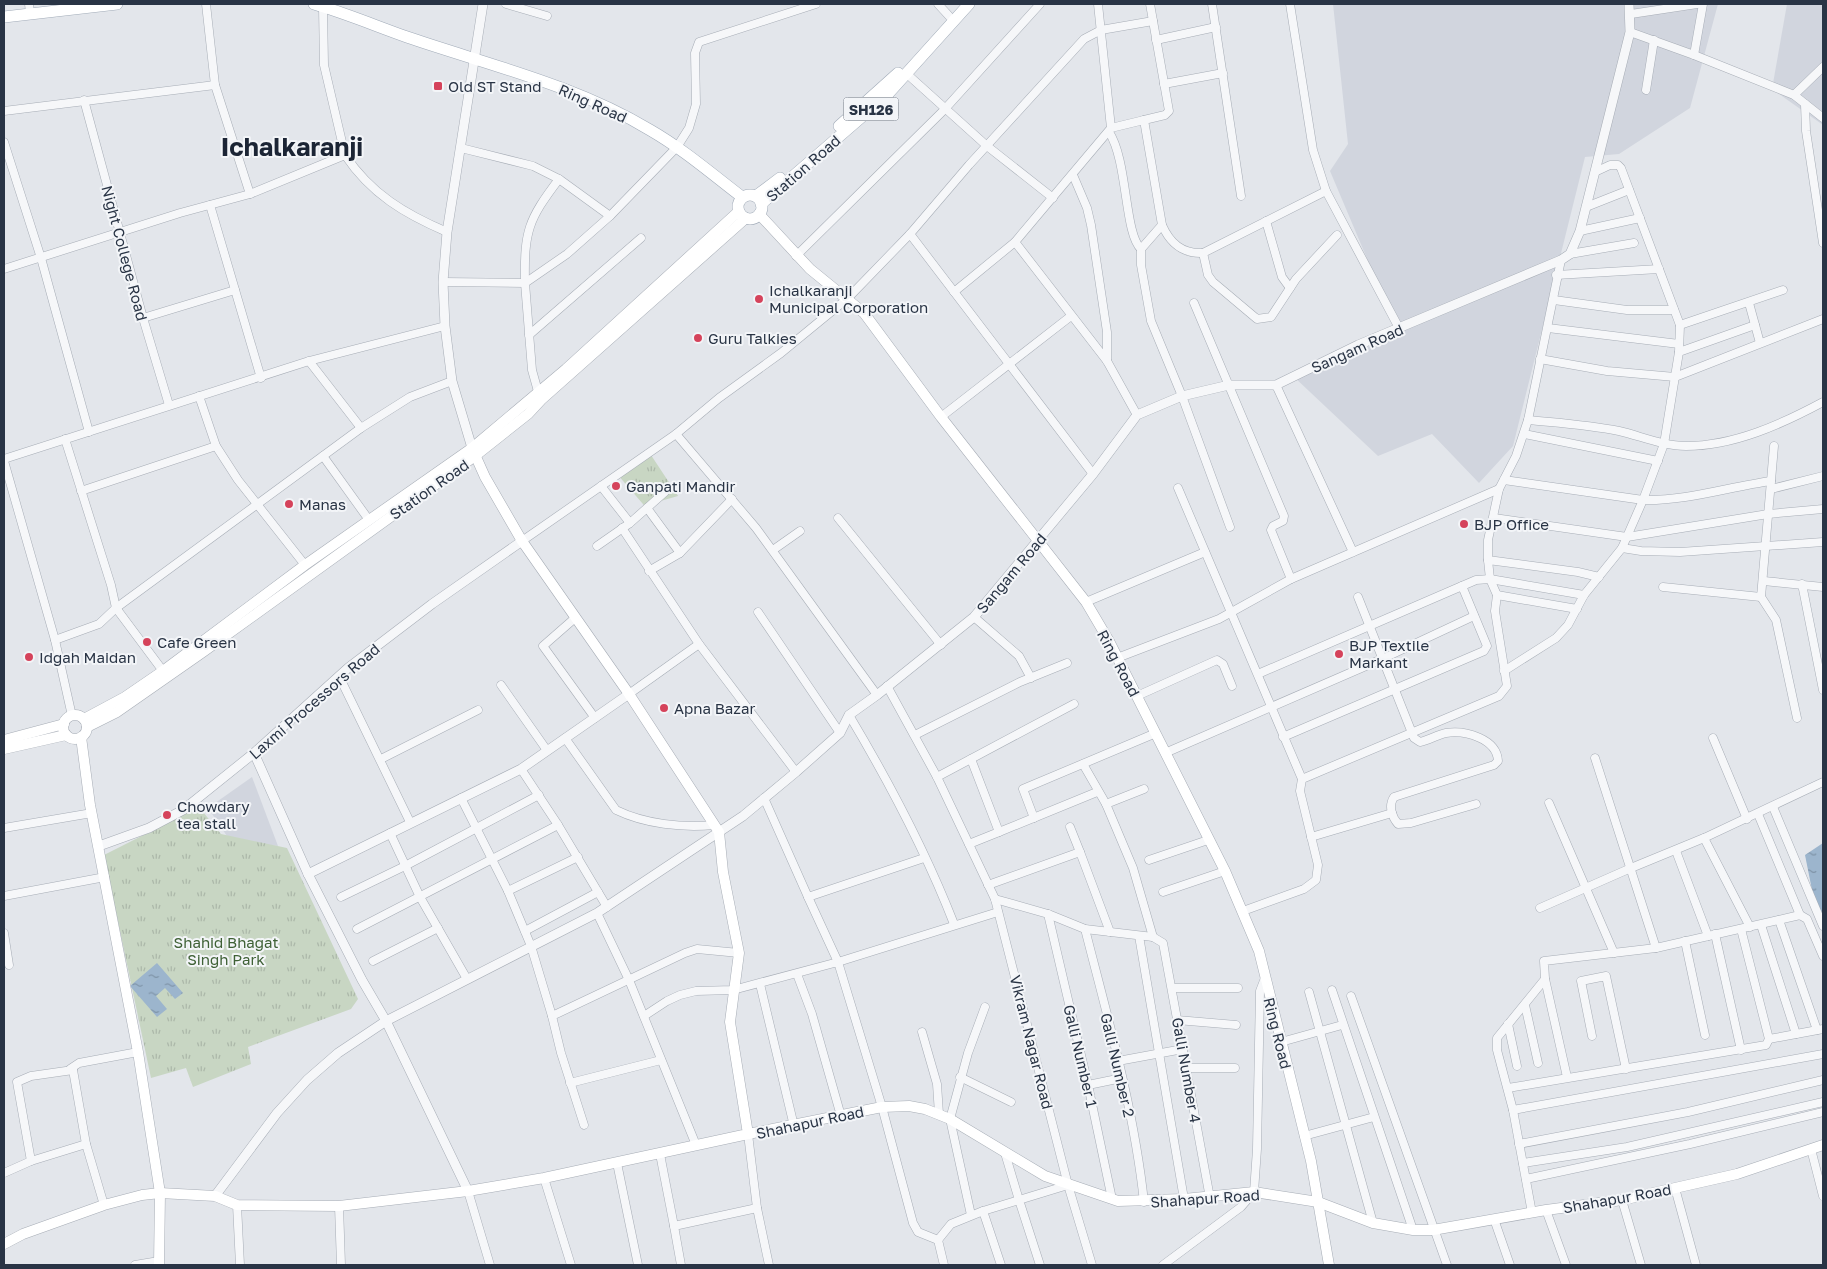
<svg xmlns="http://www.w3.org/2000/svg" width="1827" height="1269" font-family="'Golos Text',sans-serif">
<defs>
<pattern id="park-tufts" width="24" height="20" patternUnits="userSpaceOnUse" patternTransform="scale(1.25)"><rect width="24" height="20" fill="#c8d6c3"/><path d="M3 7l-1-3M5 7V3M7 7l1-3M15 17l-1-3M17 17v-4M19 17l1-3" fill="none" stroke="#acb8a9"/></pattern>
<pattern id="water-ripples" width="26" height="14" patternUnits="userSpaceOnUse" patternTransform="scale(1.25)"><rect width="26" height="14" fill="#9cb5cd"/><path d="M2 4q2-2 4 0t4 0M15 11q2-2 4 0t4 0" fill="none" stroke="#7f94a8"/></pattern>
</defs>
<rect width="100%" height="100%" fill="#e3e6eb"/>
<!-- built -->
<g fill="#d1d5de">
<path d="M1333 4H1718L1690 108 1619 154 1585 157 1513 446 1479 483 1432 434 1378 456 1293 376 1396 327 1330 171 1348 144Z"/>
<path d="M1787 4H1823V125L1772 89Z"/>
<path d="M252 777 278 846 231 842 208 808Z"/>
</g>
<!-- park -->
<g fill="url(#park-tufts)">
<path d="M649 452 678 496 657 502 649 511 617 474Z"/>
<path d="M199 807 221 834 287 848 358 999 351 1009 248 1047 251 1064 193 1087 186 1068 151 1078 104 855Z"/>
</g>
<!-- water -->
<g fill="url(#water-ripples)">
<path d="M1823 843V924L1813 895 1805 855Z"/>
<path d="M157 963 183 993 175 999 165 988 156 996 167 1009 157 1017 130 986Z"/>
</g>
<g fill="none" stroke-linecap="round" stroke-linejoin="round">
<!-- minor casing -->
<g stroke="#a7adb6" stroke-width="9">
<g id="minor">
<path d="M29 4 30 13"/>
<path d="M206 4 215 85 250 194"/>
<path d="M506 4 547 16"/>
<path d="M938 4 949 16"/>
<path d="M1098 4 1111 128 1015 242 1107 361 1137 415"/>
<path d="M1150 4 1169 111 1165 115 1144 120 1162 225 1141 249V265L1151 321 1182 396 1230 527"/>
<path d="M1212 4 1241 196"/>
<path d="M1290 4 1313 150 1326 191 1399 328"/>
<path d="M323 7 324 65 345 155"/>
<path d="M1631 14 1697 4"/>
<path d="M1630 32 1694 55 1794 95 1823 118"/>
<path d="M1156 40 1216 27"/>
<path d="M1694 55 1703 4"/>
<path d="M907 74 987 146 1053 198"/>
<path d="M1164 84 1223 73"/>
<path d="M1646 90 1654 40"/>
<path d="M1794 95 1823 67"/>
<path d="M84 100 143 318 169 405"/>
<path d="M1805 104 1806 131 1823 243"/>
<path d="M4 111 215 85"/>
<path d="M1111 128 1144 120"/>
<path d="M1109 132C1128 161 1124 233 1141 249"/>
<path d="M4 142 41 258 89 432"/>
<path d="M461 148 533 166 559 179 610 216"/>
<path d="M1595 172 1610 165H1618L1621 168 1680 325 1679 352"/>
<path d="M1073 175 1087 208 1091 225 1107 332V361"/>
<path d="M210 205 261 378"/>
<path d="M1586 207 1629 190"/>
<path d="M1266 221 1282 277 1290 288"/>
<path d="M1162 225C1170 243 1182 254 1203 253L1326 191"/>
<path d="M1580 231 1640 218"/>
<path d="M910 234 1093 474"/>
<path d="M1203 253 1208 275 1213 282 1257 319 1271 317 1296 279 1337 235"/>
<path d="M1570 254 1634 243"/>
<path d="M796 256 944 110 1040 4"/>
<path d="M4 269 180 213 250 194 345 155C371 194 405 214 447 232"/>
<path d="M1556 275 1659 269"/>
<path d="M443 282 525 283C524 231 528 220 559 179"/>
<path d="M954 292 1015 242"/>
<path d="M1554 300 1627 310H1674"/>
<path d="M1194 303 1284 516 1283 521 1273 526 1271 530 1291 579"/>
<path d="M1749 303 1760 343"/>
<path d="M143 318 235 290"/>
<path d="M1680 325 1783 290"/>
<path d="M1548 328 1679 344"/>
<path d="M529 335 641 238"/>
<path d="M1540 359 1607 371 1675 377 1823 319"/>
<path d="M309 361 361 428 410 397 452 381"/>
<path d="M1276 385 1353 552"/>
<path d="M539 395 532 370 525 283 567 254 610 216 677 147 689 128 696 104 695 53 699 42 816 4"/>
<path d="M199 396 216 446 238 480 305 565"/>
<path d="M941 417 1071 316"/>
<path d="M1528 420C1558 423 1589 425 1619 431 1641 436 1663 446 1686 446 1734 446 1782 424 1823 402"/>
<path d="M676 434 756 528 877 695"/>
<path d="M1524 434 1658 461"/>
<path d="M65 439 111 585 116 608 163 671"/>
<path d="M1774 446 1761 597 1776 620 1797 718"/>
<path d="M323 456 369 520"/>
<path d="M4 459 309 361 445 326"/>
<path d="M4 461 55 640 72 716"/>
<path d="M1504 480 1643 500C1687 501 1728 487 1771 481"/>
<path d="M601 486 630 523"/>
<path d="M1178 488 1302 779"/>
<path d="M1771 489 1823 476"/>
<path d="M81 491 216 446"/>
<path d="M647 508 680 553"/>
<path d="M838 518 941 645"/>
<path d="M1494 518 1627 537 1768 514 1823 509"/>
<path d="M622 528 699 644 796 772"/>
<path d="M522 541 676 434 719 398 781 353 848 298 910 234 969 165 1084 39 1101 30 1153 21"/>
<path d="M597 546 630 523 665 492"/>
<path d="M1622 548 1641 551 1680 552 1823 542"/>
<path d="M773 550 800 531"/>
<path d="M1488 560 1578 572 1599 577"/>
<path d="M649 571 680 553 732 499"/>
<path d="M1764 581 1823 587"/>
<path d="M1802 584 1823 690"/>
<path d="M1462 586 1476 580 1490 579 1584 595"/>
<path d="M1663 587 1761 597"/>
<path d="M1497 595 1577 609"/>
<path d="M1358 597 1414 738 1420 742C1429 740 1437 735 1446 733 1466 730 1497 739 1498 761L1494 765 1394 797C1388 806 1392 817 1398 824L1411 823 1476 804"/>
<path d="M1086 602 1205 552"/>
<path d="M758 612 840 733"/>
<path d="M974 617 1019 656 1031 678"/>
<path d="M575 618 543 646 595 718"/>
<path d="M55 640 99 624 116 608 361 428"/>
<path d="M1117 658 1219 619 1291 579 1499 489"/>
<path d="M1504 671 1556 638 1568 625 1584 595 1622 548 1643 500 1664 444 1679 352 1755 325"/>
<path d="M1258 674 1462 586 1487 646 1484 651 1283 737"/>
<path d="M339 676 410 822"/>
<path d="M501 685 546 749"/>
<path d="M887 686 937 777 995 899 1068 1185 1092 1265"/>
<path d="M629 694 699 644"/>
<path d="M1137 696 1217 660 1223 664 1232 686"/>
<path d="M849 715C889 782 926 852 954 924"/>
<path d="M915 735 1020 682 1067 663"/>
<path d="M565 738 616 810C645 824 682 828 714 825"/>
<path d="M1713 738 1747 819"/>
<path d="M1165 753 1382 659 1474 616"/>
<path d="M1595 758 1656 948"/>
<path d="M381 759 478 710"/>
<path d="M1083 764 1106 804 1133 868 1153 937"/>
<path d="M521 769 558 825 607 907"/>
<path d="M937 777 1074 704"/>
<path d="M461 798 508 891"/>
<path d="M764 798 808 897 924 858"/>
<path d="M1549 803 1614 953"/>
<path d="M1106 804 1144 789"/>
<path d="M1773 807 1823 926"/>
<path d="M1758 814 1800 915"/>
<path d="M1034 818 1023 789 1156 733"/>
<path d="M1070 827 1080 852"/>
<path d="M4 828 92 813"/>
<path d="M999 832 1097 792"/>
<path d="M390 833 420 897 467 979"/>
<path d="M1311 837 1392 813"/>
<path d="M1704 838 1750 927"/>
<path d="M969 844 999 832 971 759"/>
<path d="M1676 851 1708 936"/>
<path d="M578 857 508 891 531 946 552 1016 685 953 697 949 739 953"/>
<path d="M1149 860 1208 840"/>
<path d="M988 885 1080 852 1110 932"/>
<path d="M1163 892 1225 871"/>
<path d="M4 896 105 877"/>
<path d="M341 897 405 866 539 795"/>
<path d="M808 897 838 962 998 912"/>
<path d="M995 899 1048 914 1085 929 1153 937 1163 943 1210 1198"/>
<path d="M1540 908 1631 868 1704 838 1823 782"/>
<path d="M1243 911 1304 889 1316 880 1318 865 1300 791 1302 779 1499 696 1507 686 1495 611 1497 595 1490 579 1488 560V540L1499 489 1516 456 1528 420 1561 260"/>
<path d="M597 913 629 980 696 1145"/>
<path d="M1048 914 1088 1085 1112 1199"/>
<path d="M1779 920 1817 1030"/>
<path d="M1761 925 1796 1034"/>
<path d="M357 929 558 825"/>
<path d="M1085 929C1108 1019 1134 1109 1144 1202"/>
<path d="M525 931 598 892"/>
<path d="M4 933 9 965"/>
<path d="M1715 934 1741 1050"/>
<path d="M1139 936 1184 1199"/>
<path d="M1685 941 1705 1035"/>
<path d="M373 961 438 928"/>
<path d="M797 974 812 1014 841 1116"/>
<path d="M1545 979 1567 1077"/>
<path d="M760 984 794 1126"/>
<path d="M1172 988H1238"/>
<path d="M1332 990 1413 1230"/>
<path d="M1309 992 1373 1223"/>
<path d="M1351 996 1447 1265"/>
<path d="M1525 1005 1538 1063"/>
<path d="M552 1016 561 1053 584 1125"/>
<path d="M644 1016 667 1001 680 995 696 991 733 990 838 962 882 1107 913 1223 918 1232 938 1240 951 1224 983 1211 1001 1265"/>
<path d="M1177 1020 1236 1025"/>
<path d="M1508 1024 1517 1066"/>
<path d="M922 1032 937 1084 939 1114"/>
<path d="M1592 1036 1581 981 1606 976 1626 1069"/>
<path d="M1769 1039 1823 1029"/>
<path d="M1281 1042 1342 1025"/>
<path d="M1118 1061 1183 1049"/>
<path d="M1186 1068H1235"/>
<path d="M73 1070 86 1144"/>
<path d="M960 1077 1011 1102"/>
<path d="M570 1083 661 1060"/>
<path d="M1088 1085 1122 1078"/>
<path d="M1508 1088 1766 1045 1769 1039 1741 929"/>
<path d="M1513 1110 1823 1054"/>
<path d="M748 1134 757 1208 769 1265"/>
<path d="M1304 1136 1374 1117"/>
<path d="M1519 1144 1688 1112 1823 1080"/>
<path d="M1811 1149 1823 1196"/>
<path d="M660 1154 674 1226"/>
<path d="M31 1161 17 1082 31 1076 73 1070 70 1069 79 1063 138 1052"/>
<path d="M617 1163 638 1265"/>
<path d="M1523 1163 1627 1147 1823 1102"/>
<path d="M4 1173 31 1161 86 1144 104 1205"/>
<path d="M544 1178 571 1265"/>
<path d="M1526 1179 1690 1144 1823 1112"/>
<path d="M1675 1188 1696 1265"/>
<path d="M468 1191 490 1265"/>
<path d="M1622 1200 1641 1265"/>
<path d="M237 1205 240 1265"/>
<path d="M339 1206 341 1265"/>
<path d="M1546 1210 1566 1265"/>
<path d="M983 1211 1019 1200 1005 1153"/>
<path d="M1532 1213 1513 1110 1497 1050V1038L1545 979 1544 961 1656 948 1800 915 1807 919 1823 956"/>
<path d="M971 1215 950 1119 968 1053 985 1007"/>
<path d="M1494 1219 1510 1265"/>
<path d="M938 1240 944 1265"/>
<path d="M135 1265 159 1261"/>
<path d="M681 1265 674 1226 757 1208"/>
<path d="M1040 1265 1019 1200 1068 1185"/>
<path d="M1163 1265 1241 1207 1254 1192 1257 1149 1260 991 1265 978"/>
</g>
</g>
<!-- tertiary casing -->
<g stroke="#a7adb6" stroke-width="10">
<g id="tertiary">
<path d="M472 448 452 381 445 326 443 282 447 232 483 4"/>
<path d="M254 753 308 874 362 980 386 1021 468 1191"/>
<path d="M99 846 149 828 183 810 254 753 348 668 432 604 522 541"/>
<path d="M308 874 521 769 629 694"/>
<path d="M215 1196 277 1113 307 1080 338 1053 386 1021 597 913 743 816 796 772 840 733 849 715 877 695 974 617 1093 474 1137 415 1182 396 1229 385H1276L1358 345 1561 260 1570 254 1580 231 1630 32 1629 4"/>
</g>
</g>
<!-- secondary casing -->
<g stroke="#a7adb6" stroke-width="11">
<g id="secondary">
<path d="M759 214 810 269 864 313 941 417 1086 602 1109 641 1225 871 1259 951 1311 1161 1329 1265"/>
<circle cx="75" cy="727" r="12"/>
<path d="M84 719 125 697 163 671 305 565 472 448 566 369 739 211"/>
<path d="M87 727 117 712 203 652 475 456 528 414 541 400 746 218"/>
<path d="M81 737 90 805 138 1052 160 1193 159 1265"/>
<path d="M4 740 64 724"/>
<path d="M4 749 66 735"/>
<path d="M748 1134 882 1107 909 1106 925 1109 950 1119 1045 1176 1118 1201 1184 1199 1254 1192 1318 1202 1373 1223 1413 1230H1433L1546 1210 1622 1200 1737 1174 1823 1145"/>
<path d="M4 1244 23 1234 104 1205 142 1195 160 1193 215 1196 237 1205 339 1206 468 1191 544 1178 748 1134 730 1022 739 953 723 872 719 832 629 694 522 541 485 477 472 448"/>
</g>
</g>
<!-- primary casing -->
<g stroke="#a1abb8" stroke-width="12">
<g id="primary">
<path d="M314 4C345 13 376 26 407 37 489 65 575 85 650 130 683 149 712 174 742 197"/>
<path d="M4 17 117 4"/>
<path d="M839 126 898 73"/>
<circle cx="750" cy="207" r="12"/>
<path d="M756 196 780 178"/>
<path d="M761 204 887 95 969 4"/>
</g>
</g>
<!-- minor -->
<use href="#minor" stroke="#f6f7f9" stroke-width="8"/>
<!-- tertiary -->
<use href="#tertiary" stroke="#f6f7f9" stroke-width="9"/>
<!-- secondary -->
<use href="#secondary" stroke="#fff" stroke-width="10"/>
<!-- primary -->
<use href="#primary" stroke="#fff" stroke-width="11"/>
</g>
<!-- markers -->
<g fill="#d5435b" stroke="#f3f5f8" stroke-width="2">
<rect x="433" y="81" width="10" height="10" rx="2.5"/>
<circle cx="759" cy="299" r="5"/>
<circle cx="698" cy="338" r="5"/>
<circle cx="616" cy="486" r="5"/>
<circle cx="289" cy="504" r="5"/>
<circle cx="1464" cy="524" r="5"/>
<circle cx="147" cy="642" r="5"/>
<circle cx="1339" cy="654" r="5"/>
<circle cx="29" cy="657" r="5"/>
<circle cx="664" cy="708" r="5"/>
<circle cx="167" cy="815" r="5"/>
</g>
<g text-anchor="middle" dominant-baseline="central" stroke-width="4" stroke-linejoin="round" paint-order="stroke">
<!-- shield labels -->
<rect fill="#f3f5f8" stroke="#666e7b" stroke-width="1" x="843.5" y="97.5" width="55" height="23" rx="4"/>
<g font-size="14" font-weight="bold" fill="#293445">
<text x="871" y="109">SH126</text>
</g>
<!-- poi labels -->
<g font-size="15" fill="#293445" stroke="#f3f5f8" text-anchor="start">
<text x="448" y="86">Old ST Stand</text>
<text x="769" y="290">Ichalkaranji<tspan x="769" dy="17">Municipal Corporation</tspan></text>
<text x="708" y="338">Guru Talkies</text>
<text x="626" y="486">Ganpati Mandir</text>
<text x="299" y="504">Manas</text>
<text x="1474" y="524">BJP Office</text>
<text x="157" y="642">Cafe Green</text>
<text x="1349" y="645">BJP Textile<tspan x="1349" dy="17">Markant</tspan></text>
<text x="39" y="657">Idgah Maidan</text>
<text x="674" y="708">Apna Bazar</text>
<text x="177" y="806">Chowdary<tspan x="177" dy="17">tea stall</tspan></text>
</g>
<!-- street labels -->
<g font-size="15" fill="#293445" stroke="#f3f5f8">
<text transform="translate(593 103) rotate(24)">Ring Road</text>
<text transform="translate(803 168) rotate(-41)">Station Road</text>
<text transform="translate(125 253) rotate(75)">Night College Road</text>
<text transform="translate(1357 348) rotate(-24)">Sangam Road</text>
<text transform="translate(429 489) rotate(-35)">Station Road</text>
<text transform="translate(1011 573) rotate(-50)">Sangam Road</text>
<text transform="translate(1119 663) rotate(62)">Ring Road</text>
<text transform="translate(314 701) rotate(-41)">Laxmi Processors Road</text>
<text transform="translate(1278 1033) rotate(76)">Ring Road</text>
<text transform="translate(1032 1042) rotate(76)">Vikram Nagar Road</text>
<text transform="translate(1081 1056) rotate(77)">Galli Number 1</text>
<text transform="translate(1118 1065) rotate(77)">Galli Number 2</text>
<text transform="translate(1187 1070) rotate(80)">Galli Number 4</text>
<text transform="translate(810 1122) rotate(-12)">Shahapur Road</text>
<text transform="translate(1205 1198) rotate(-4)">Shahapur Road</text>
<text transform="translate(1617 1198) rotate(-10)">Shahapur Road</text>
</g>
<!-- park labels -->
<g font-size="15" fill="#3f6136" stroke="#f3f5f8">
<text x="226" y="942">Shahid Bhagat<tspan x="226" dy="17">Singh Park</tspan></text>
</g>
<!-- town labels -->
<g font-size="25" font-weight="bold" fill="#1c2535" stroke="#f3f5f8">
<text x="292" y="146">Ichalkaranji</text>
</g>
</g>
<!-- border -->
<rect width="1827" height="1269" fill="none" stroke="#293445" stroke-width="10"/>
</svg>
